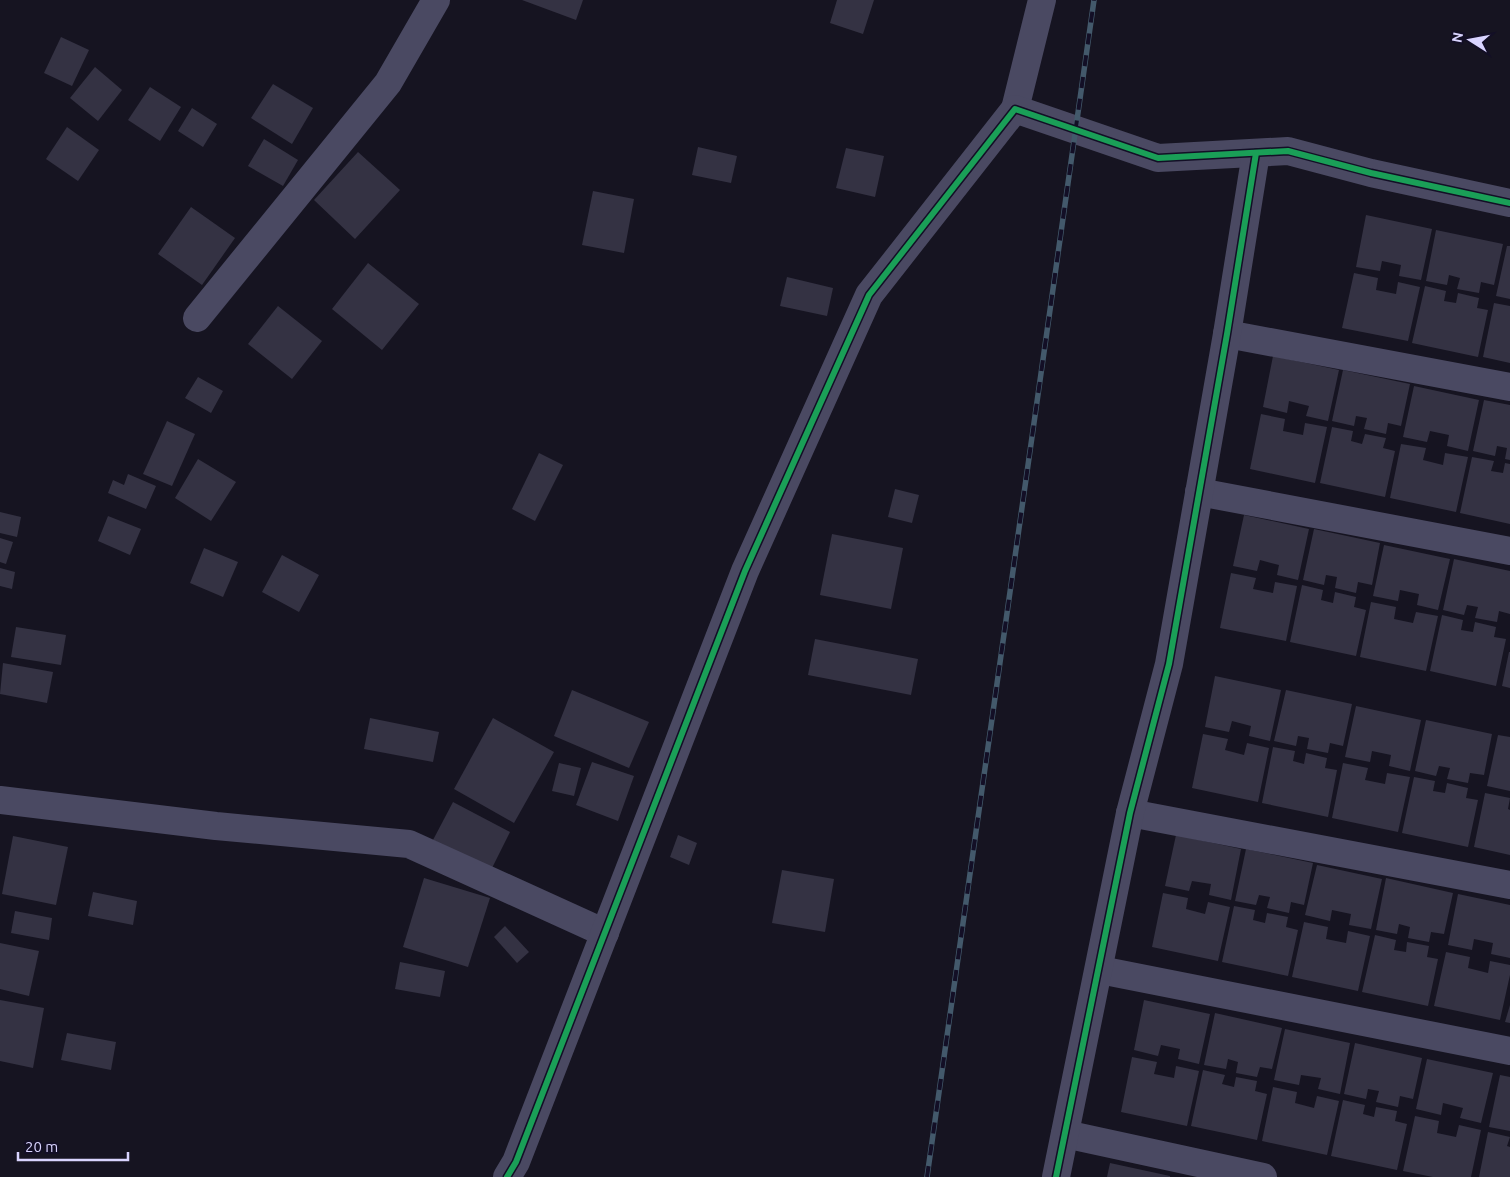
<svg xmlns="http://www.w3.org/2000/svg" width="1510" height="1177" font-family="Ubuntu,sans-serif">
<rect width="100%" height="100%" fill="#161421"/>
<!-- building -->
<g fill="#343243">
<path d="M522 0H583L576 20Z"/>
<path d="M837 0H874L863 34 830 23Z"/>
<path d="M61 37 89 50 72 86 44 73Z"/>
<path d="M95 67 122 90 98 121 70 98Z"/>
<path d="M273 84 313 108 292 144 251 118Z"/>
<path d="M150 87 181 107 160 141 128 120Z"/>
<path d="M192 108 217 124 203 147 178 131Z"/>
<path d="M67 127 99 150 78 181 46 159Z"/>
<path d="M264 139 298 160 283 186 248 166Z"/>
<path d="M698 147 737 156 731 183 692 175Z"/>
<path d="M846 148 884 156 875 197 836 188Z"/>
<path d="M358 152 400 190 355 239 314 200Z"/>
<path d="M593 191 634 199 624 253 582 245Z"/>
<path d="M191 207 235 238 202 285 158 254Z"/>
<path d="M1366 215 1432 229 1421 280 1399 276 1401 265 1382 261 1380 271 1356 267Z"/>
<path d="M1436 230 1503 244 1494 285 1481 282 1479 293 1457 289 1460 278 1449 275 1447 285 1426 281Z"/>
<path d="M1507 246H1510V299L1496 296Z"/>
<path d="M368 263 419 304 382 350 332 309Z"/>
<path d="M1354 273 1378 278 1376 290 1396 294 1398 282 1420 287 1408 341 1342 328Z"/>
<path d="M787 277 833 288 827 316 780 306Z"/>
<path d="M1425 286 1446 291 1444 301 1456 303 1458 293 1479 298 1477 308 1488 310 1478 357 1412 343Z"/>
<path d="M1494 303 1510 306V363L1483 357Z"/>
<path d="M278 306 322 341 292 379 248 344Z"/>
<path d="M1273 356 1339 370 1328 421 1306 416 1309 406 1289 401 1287 413 1263 407Z"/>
<path d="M1343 370 1410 384 1401 426 1388 423 1386 434 1364 429 1367 418 1356 416 1354 426 1332 421Z"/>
<path d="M198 377 223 391 211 413 185 398Z"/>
<path d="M1414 386 1479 400 1468 451 1447 446 1449 435 1430 431 1427 442 1403 437Z"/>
<path d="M1484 400 1510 405V460L1505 459 1507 448 1497 446 1495 456 1473 451Z"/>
<path d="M1261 414 1285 419 1283 431 1303 435 1305 423 1327 427 1315 483 1250 469Z"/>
<path d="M167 421 195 434 172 486 143 474Z"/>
<path d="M1332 427 1353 431 1351 441 1362 444 1365 434 1386 438 1383 448 1395 451 1385 497 1320 483Z"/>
<path d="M1401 444 1426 448 1423 460 1443 465 1445 453 1468 457 1456 512 1390 498Z"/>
<path d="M539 453 563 465 535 521 512 509Z"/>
<path d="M1472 457 1494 461 1491 471 1503 473 1505 463 1510 464V524L1460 513Z"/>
<path d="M198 459 236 482 211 521 175 498Z"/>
<path d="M128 474 156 486 146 509 108 493 113 480 124 485Z"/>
<path d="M895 489 919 495 912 523 888 517Z"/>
<path d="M0 512 21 517 17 537 0 533Z"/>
<path d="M1244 515 1309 529 1298 580 1277 575 1279 565 1260 560 1257 571 1233 566Z"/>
<path d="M108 516 141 529 130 555 98 541Z"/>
<path d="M1314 529 1380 543 1372 585 1358 582 1356 593 1335 588 1337 577 1326 575 1324 585 1303 580Z"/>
<path d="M832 534 903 548 891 609 820 595Z"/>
<path d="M0 538 13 542 6 564 0 562Z"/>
<path d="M1384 545 1450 559 1438 610 1417 605 1419 594 1400 590 1398 601 1373 596Z"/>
<path d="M204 548 238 562 223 597 190 583Z"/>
<path d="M282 555 319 575 299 612 262 592Z"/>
<path d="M1454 559 1510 571V614L1499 611 1497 622 1475 618 1478 607 1467 605 1464 615 1443 610Z"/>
<path d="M0 568 15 572 12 589 0 586Z"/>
<path d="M1231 573 1256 578 1253 589 1273 593 1275 582 1297 586 1286 641 1220 628Z"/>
<path d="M1302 585 1323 590 1321 600 1333 603 1335 592 1356 597 1354 607 1366 610 1356 656 1290 642Z"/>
<path d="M1371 602 1396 607 1394 619 1413 623 1416 612 1438 616 1426 671 1360 657Z"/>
<path d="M1442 615 1463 620 1461 630 1473 632 1475 622 1496 627 1494 637 1506 639 1496 686 1430 671Z"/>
<path d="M16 627 66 635 61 665 11 657Z"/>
<path d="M815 639 918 659 911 695 808 675Z"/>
<path d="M1509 652H1510V688L1502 686Z"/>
<path d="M3 663 53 672 47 703 0 694Z"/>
<path d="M1215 676 1281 690 1270 741 1249 736 1251 726 1232 721 1229 732 1205 727Z"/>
<path d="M572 690 649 722 629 768 554 736Z"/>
<path d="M1286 690 1352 704 1343 746 1330 743 1328 753 1307 749 1309 738 1298 736 1296 746 1274 741Z"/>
<path d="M1356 706 1421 720 1410 771 1389 766 1391 755 1372 751 1370 762 1345 757Z"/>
<path d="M370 718 439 732 433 762 364 749Z"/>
<path d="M493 718 554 752 514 823 454 789Z"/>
<path d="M1426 720 1492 734 1484 775 1470 773 1468 783 1447 779 1450 768 1439 766 1436 776 1415 771Z"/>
<path d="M1203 734 1228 739 1225 750 1244 755 1247 743 1269 748 1258 802 1192 788Z"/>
<path d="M1498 735 1510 737V791L1487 786Z"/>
<path d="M1273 747 1295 751 1293 761 1304 764 1306 753 1327 758 1325 768 1337 770 1328 817 1262 803Z"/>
<path d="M592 762 634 776 618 821 576 805Z"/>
<path d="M559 763 581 768 574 796 552 791Z"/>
<path d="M1343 763 1368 768 1365 780 1385 784 1387 773 1410 777 1398 832 1332 818Z"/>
<path d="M1414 777 1435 781 1433 791 1445 793 1447 783 1468 788 1466 798 1478 800 1468 847 1402 833Z"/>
<path d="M1485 793 1510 798 1508 809 1510 810V855L1474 847Z"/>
<path d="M453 802 510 832 491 870 433 840Z"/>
<path d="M678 835 697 843 689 865 670 857Z"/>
<path d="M1176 835 1241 849 1231 900 1209 895 1211 884 1192 881 1189 891 1165 886Z"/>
<path d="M13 836 68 847 56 905 2 894Z"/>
<path d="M1246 849 1313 863 1304 905 1291 902 1289 913 1267 908 1270 897 1259 895 1256 905 1235 901Z"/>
<path d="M1317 865 1382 879 1371 929 1349 925 1351 914 1332 910 1330 921 1305 915Z"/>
<path d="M782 870 834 879 825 932 772 923Z"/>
<path d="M424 878 490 898 468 967 403 947Z"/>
<path d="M1386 878 1453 893 1444 934 1431 932 1429 942 1408 938 1410 927 1399 924 1397 934 1376 930Z"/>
<path d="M93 892 137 901 133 925 88 916Z"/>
<path d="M1163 893 1188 898 1186 909 1205 914 1208 902 1230 907 1218 961 1152 947Z"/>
<path d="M1458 894 1510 905V958L1491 954 1493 943 1474 939 1472 950 1448 945Z"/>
<path d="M1234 906 1255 910 1253 920 1265 923 1267 913 1288 917 1286 927 1298 930 1288 976 1222 962Z"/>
<path d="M15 911 52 918 49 940 11 933Z"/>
<path d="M1304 922 1328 927 1326 939 1346 943 1348 931 1370 936 1358 991 1292 977Z"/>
<path d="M505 926 529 952 517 963 494 937Z"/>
<path d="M1375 935 1396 940 1394 950 1406 952 1407 942 1429 946 1427 957 1438 959 1428 1006 1362 992Z"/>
<path d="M0 943 39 951 29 996 0 989Z"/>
<path d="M1446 952 1470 957 1468 968 1488 973 1490 961 1510 965V975L1500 1020 1434 1006Z"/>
<path d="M400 962 445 971 440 997 395 989Z"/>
<path d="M0 1000 44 1008 33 1068 0 1061Z"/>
<path d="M1144 1000 1210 1014 1199 1064 1178 1059 1180 1049 1161 1045 1158 1056 1134 1050Z"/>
<path d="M1510 1005V1023L1505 1022Z"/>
<path d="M1215 1013 1282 1028 1272 1069 1260 1067 1257 1077 1236 1073 1238 1062 1228 1059 1226 1069 1204 1065Z"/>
<path d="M1285 1029 1350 1043 1340 1094 1318 1089 1321 1078 1301 1075 1299 1085 1274 1080Z"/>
<path d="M67 1033 116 1042 111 1070 61 1060Z"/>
<path d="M1355 1043 1422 1058 1413 1099 1400 1096 1398 1107 1376 1102 1379 1091 1368 1089 1366 1099 1344 1094Z"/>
<path d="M1132 1057 1157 1062 1154 1074 1174 1078 1176 1066 1199 1071 1187 1126 1121 1112Z"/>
<path d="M1427 1059 1493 1073 1481 1123 1460 1118 1463 1108 1443 1103 1441 1115 1416 1109Z"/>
<path d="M1203 1070 1225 1075 1222 1084 1234 1087 1236 1077 1257 1081 1255 1091 1267 1094 1257 1140 1191 1126Z"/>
<path d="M1500 1075 1510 1077V1131L1489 1127Z"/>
<path d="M1273 1087 1297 1092 1295 1103 1314 1108 1317 1096 1339 1101 1327 1155 1262 1141Z"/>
<path d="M1343 1100 1365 1105 1363 1114 1374 1117 1376 1107 1397 1111 1395 1121 1407 1124 1397 1170 1331 1156Z"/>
<path d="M1415 1116 1439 1121 1437 1133 1456 1137 1459 1125 1481 1130 1471 1177H1433L1403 1171Z"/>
<path d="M1488 1132 1510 1137 1507 1146 1510 1147V1177H1479Z"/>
<path d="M1110 1163 1170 1176V1177H1107Z"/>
</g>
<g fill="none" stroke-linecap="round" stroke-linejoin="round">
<!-- minor -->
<g stroke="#4a4962" stroke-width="28">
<path d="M1015 109 1042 0"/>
<path d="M197 318 388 83 436 0"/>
<path d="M1227 334 1510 387"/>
<path d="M1199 492 1510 551"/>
<path d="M0 800 216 826 409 844 605 933"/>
<path d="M1130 813 1510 885"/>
<path d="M1100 970 1510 1051"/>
<path d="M1065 1134 1263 1177"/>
<path d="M507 1177 516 1162 745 571 869 295 1015 109 1158 158 1288 151 1371 173 1510 203"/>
<path d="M1056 1177 1130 813 1169 664 1227 334 1256 153"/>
</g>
<!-- rail casing -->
<g stroke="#43596b" stroke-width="5.5">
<path id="rail" d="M927 1177 1094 0"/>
</g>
<!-- rail -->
<use href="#rail" stroke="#130f26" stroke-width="4" stroke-dasharray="11" stroke-linecap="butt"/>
<!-- cycleway casing -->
<g stroke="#130f26" stroke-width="9">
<g id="cycleway">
<path d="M507 1177 516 1162 745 571 869 295 1015 109 1158 158 1288 151 1371 173 1510 203"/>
<path d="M1056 1177 1130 813 1169 664 1227 334 1256 153"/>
</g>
</g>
<!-- cycleway -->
<use href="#cycleway" stroke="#1a9f57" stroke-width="6"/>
</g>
<!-- north arrow -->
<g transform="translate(1470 40) rotate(281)" stroke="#130f26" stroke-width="4" paint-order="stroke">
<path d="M0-4L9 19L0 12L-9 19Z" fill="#d9d4ff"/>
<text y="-8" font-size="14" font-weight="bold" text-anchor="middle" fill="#d9d4ff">N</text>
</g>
<!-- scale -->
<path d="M18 1152v8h110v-8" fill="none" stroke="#d9d4ff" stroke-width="2.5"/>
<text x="25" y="1152" font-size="15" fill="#d9d4ff" stroke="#130f26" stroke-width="4" paint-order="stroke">20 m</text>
</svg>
